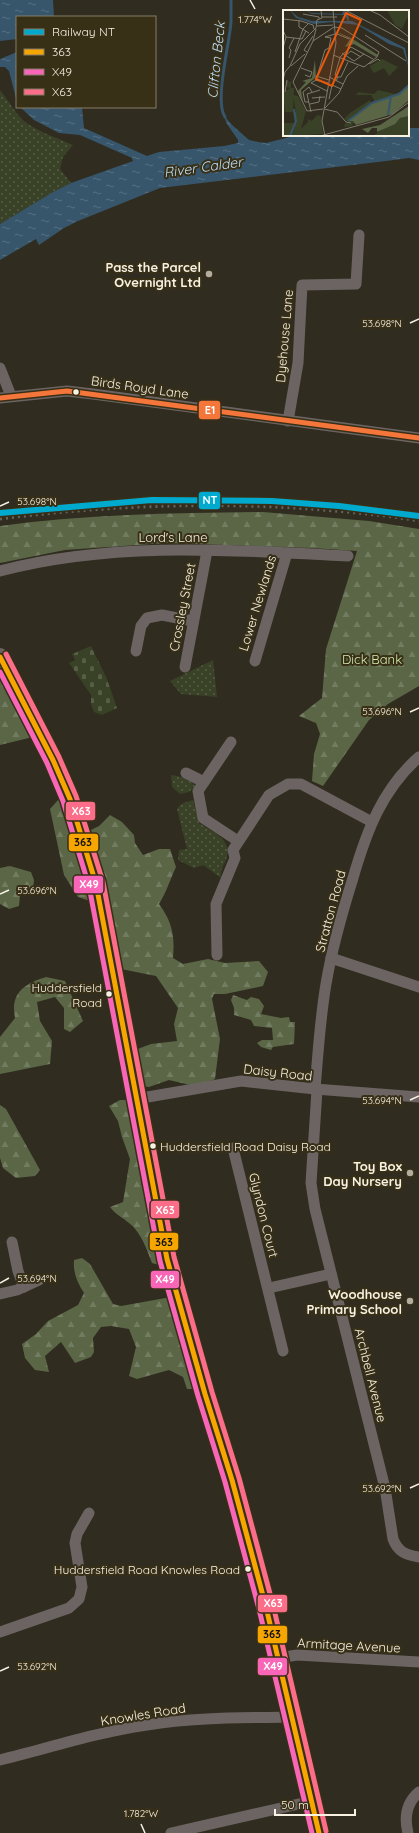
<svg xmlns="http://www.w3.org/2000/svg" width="419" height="1833" font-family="Quicksand,sans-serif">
<defs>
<pattern id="grass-dots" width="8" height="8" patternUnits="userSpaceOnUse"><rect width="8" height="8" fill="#394227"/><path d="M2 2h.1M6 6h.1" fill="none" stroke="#565e46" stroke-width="1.8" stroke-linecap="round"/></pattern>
<pattern id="forest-firs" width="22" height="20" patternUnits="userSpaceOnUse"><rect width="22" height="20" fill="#5a6646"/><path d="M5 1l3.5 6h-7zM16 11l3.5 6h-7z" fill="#727c61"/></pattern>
<pattern id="cemetery-stones" width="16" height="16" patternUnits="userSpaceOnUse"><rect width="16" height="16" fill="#394227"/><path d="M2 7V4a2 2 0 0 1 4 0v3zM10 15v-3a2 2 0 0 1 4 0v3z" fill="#565e46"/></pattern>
<pattern id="water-ripples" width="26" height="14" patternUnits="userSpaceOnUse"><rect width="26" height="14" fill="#37566b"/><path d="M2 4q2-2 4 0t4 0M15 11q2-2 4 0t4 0" fill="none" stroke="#556f80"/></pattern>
</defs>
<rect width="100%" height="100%" fill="#302c1f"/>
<!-- grass -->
<g fill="url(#grass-dots)">
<path d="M0 90C9 101 15 113 25 122 39 132 57 138 73 145L63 157 60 169 71 183 53 192 0 224Z"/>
<path d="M213 660 217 697 181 694 170 681Z"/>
<path d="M171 775C179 776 191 779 195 786L189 792 180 794 172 787Z"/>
<path d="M193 800 199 823C213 833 234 839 226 860 223 866 220 871 221 878L203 865 194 868 178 860 179 850 187 849 177 809 181 804Z"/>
</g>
<!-- forest -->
<g fill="url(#forest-firs)">
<path d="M263 512 369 521 419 529V686L388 704 369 720 323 786 312 781 314 754 320 734 316 723 299 716 322 698 326 649 357 551 312 548 166 543 65 550 0 563V526C87 514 175 513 263 512Z"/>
<path d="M0 668 37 736 0 745Z"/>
<path d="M59 799 64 800 84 870 90 901 78 897 64 875 50 809Z"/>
<path d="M110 815 122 822 134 835 135 843 143 855 159 849H170L176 867C170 880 166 893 159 904 172 922 175 935 173 958L183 964 208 959 225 963 259 961 268 972 263 986 225 994H214L212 999 220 1039 215 1079 204 1084 190 1085 169 1080 149 1087 142 1086 135 1050 151 1044 177 1041 174 1024 178 1008 156 976 121 969 109 901 91 830 99 826Z"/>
<path d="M10 866 31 872 34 880 33 890 20 895 19 906 9 909 0 904V868Z"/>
<path d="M46 977 65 981 83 1021 70 1032 64 1029V1008L55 997 37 1002 40 1021 52 1041 50 1064 0 1074V1037L15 1018C10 993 24 984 46 977Z"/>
<path d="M233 995 247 1000 251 997 259 999 264 1006 261 1014 281 1018 289 1017 290 1022H295L294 1044 273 1047 271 1050 261 1047 257 1043 262 1040H273L272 1028 254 1026 251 1020 234 1015V1008L231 1000Z"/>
<path d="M120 1100H129L160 1260 159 1265 152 1263C147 1250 141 1232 129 1223 122 1217 116 1215 110 1207L123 1202 130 1159 122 1137 118 1121 109 1106Z"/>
<path d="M0 1105 6 1109 40 1170 35 1176 16 1178 3 1168 0 1158Z"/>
<path d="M82 1258 90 1264 113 1304 121 1306 171 1297 195 1389H187L183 1377 169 1370 137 1379 129 1376 136 1347 129 1329 111 1326 101 1327 93 1338 94 1352 91 1357 75 1363 61 1342 45 1356 49 1372 35 1370 25 1358 22 1344 36 1334 48 1321 78 1305 84 1293C77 1282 73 1273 74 1260Z"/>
</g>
<!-- cemetery -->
<path fill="url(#cemetery-stones)" d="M91 646 107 679 117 708 102 715 94 712 91 705V695L69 663 75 660 72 654Z"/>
<!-- water -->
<g fill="url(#water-ripples)">
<path d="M0 0H53L54 17H17V39L0 41Z"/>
<path d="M17 52V102L9 71 5 67H0V59Z"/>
<path d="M20 107H82L84 128 147 156 159 152 224 146 238 143V140L227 124 223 114 231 124 249 140 258 142 266 143 298 135H408V128H419V160L409 158 386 161 160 188 78 221 64 228 39 245 36 239 0 260V224L53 192 71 183 133 161 132 158 80 135 59 133 34 120Z"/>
</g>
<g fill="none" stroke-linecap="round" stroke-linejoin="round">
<!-- stream -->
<path stroke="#37566b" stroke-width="3" d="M225 117C214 101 230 42 231 22 231 15 231 7 231 0"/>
<!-- minor -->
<g stroke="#6b6462" stroke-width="11">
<path d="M0 368 11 396"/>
<path d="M0 398 67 391 93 394 419 438"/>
<path d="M288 421 298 363 302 285 356 284 359 235"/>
<path d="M0 571C113 541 232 550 348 556"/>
<path d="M136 651 141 626 147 618 162 615 193 621"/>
<path d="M255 661 287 553"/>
<path d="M185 667 207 551"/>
<path d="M231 742 198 791 203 818 238 841"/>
<path d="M186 773 204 782"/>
<path d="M217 955 216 904 235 858 233 850 269 795 288 784H301L372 822"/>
<path d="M331 958 419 987"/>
<path d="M315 1089C318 1054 320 1019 326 984 332 948 342 913 353 878 366 833 382 789 419 757"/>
<path d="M317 1090 311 1183 315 1209 385 1488 393 1539C398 1552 406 1555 419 1557"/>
<path d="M136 1099 241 1081 315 1089 419 1097"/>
<path d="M233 1148 283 1351"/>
<path d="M12 1242 18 1271 24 1287"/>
<path d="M269 1288 331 1274"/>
<path d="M0 1294 17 1290 39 1280"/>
<path d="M0 1632 69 1608 79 1599 82 1587 75 1543 77 1534 89 1513"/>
<path d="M279 1658 297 1655 419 1662"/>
<path d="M0 1760C49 1748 98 1732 147 1725 195 1717 244 1718 293 1717"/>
<path d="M171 1833 312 1801"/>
<path d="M408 1833C404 1817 406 1803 419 1792"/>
</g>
<!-- primary -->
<path stroke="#6c635f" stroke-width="18" d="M0 657 53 760 70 799 96 884 167 1259 205 1394 232 1480 266 1607 319 1833"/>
<!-- rail -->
<path stroke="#67635b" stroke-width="3" stroke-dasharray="2 4" stroke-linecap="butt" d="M0 519C103 506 207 502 311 509 347 512 384 515 419 521"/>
<!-- bus-1 casing -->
<g stroke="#382f17" stroke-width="8">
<path id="bus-1" d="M0 657 53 760 70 799 96 884 167 1259 205 1394 232 1480 266 1607 319 1833"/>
</g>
<!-- bus-2 casing -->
<g stroke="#382f17" stroke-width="8">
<path id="bus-2" d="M0 672 47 763 63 801 89 886 160 1261 198 1396 225 1482 259 1609 312 1833"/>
</g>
<!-- bus-3 casing -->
<g stroke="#382f17" stroke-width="8">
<path id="bus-3" d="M6 654 59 757 76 796 103 882 174 1257 212 1392 239 1478 273 1605 326 1831"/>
</g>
<!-- bus-4 casing -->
<g stroke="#382f17" stroke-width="8">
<path id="bus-4" d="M0 398 67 391 419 438"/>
</g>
<!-- bus-1 -->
<use href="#bus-1" stroke="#f7a600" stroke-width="5"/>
<!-- bus-2 -->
<use href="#bus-2" stroke="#fa66b7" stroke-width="5"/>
<!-- bus-3 -->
<use href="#bus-3" stroke="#fb6d88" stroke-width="5"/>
<!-- bus-4 -->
<use href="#bus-4" stroke="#f5763a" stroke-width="5"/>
<!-- rail-1 casing -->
<g stroke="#382f17" stroke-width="9">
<path id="rail-1" d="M0 513 152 500 272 501 339 506 419 516"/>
</g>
<!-- rail-1 -->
<use href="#rail-1" stroke="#00a9ce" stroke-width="6"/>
</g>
<!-- ticks -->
<path fill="none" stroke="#f8f2e3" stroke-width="1.5" d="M250 0 255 9M410 323 419 319M0 506 9 502M410 712 419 708M0 894 9 890M410 1100 419 1096M0 1283 9 1278M410 1488 419 1484M0 1671 9 1667M141 1824 145 1833"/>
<!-- markers -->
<g fill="#b2ad9e" stroke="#382f17" stroke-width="1.5">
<circle cx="209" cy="274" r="4"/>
<circle cx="410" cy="1173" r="4"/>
<circle cx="410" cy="1301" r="4"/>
</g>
<g fill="#f8f2e3" stroke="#382f17" stroke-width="1.5">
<circle cx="76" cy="392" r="3.5"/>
<circle cx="109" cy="994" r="3.5"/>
<circle cx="153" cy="1146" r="3.5"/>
<circle cx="248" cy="1569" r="3.5"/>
</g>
<g text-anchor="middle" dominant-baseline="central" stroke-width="4" stroke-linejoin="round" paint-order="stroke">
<!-- bus labels -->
<g font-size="12" fill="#f8f2e3" stroke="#382f17" text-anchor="end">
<text x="102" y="987">Huddersfield<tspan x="102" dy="15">Road</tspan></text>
<text x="160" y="1146" text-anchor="start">Huddersfield Road Daisy Road</text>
<text x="240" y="1569">Huddersfield Road Knowles Road</text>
</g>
<!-- poi labels -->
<g font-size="13" font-weight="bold" fill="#f8f2e3" stroke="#382f17" text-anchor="end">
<text x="201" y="267">Pass the Parcel<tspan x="201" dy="15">Overnight Ltd</tspan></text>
<text x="402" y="1166">Toy Box<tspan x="402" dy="15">Day Nursery</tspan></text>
<text x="402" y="1294">Woodhouse<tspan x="402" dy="15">Primary School</tspan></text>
</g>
<!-- street labels -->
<g font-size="13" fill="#f8f2e3" stroke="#382f17">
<text transform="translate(284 336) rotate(-85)">Dyehouse Lane</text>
<text transform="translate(140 387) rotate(8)">Birds Royd Lane</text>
<text x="173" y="537">Lord's Lane</text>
<text transform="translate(257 603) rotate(-73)">Lower Newlands</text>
<text transform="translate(182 607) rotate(-79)">Crossley Street</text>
<text transform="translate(330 911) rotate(-75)">Stratton Road</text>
<text transform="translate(278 1072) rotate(6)">Daisy Road</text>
<text transform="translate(264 1215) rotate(76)">Glyndon Court</text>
<text transform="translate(371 1375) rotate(76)">Archbell Avenue</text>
<text transform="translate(349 1645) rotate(3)">Armitage Avenue</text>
<text transform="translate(143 1714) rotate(-9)">Knowles Road</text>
</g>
<!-- park labels -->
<g font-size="13" fill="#d0eaac" stroke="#382f17">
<text x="372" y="659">Dick Bank</text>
</g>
<!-- water labels -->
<g font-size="14" font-style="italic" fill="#bbddf7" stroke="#382f17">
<text transform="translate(216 60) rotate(-84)">Clifton Beck</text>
<text transform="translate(203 167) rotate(-8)">River Calder</text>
</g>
</g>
<!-- overview -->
<g transform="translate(283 10)">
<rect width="126" height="126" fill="#302c1f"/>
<path d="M104 0H126V9L124 8 119 19 112 15ZM99 49 115 57 106 66 101 58 91 63 88 59 87 56ZM4 71 8 72V78H11L10 102H2L0 83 7 78 4 77ZM95 80 125 87 69 114 70 116 61 117 62 113 69 114 61 109 67 103 87 90 88 94 92 92 88 85H73L75 82 91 84ZM10 85 15 86 23 101 18 119 25 112V109L29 111 34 105 38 106 40 124 0 126V113H11L10 124 12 115 10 102H13ZM126 106V126H90L116 108Z" fill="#394227"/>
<path d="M52 21 68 28 95 45 93 47 71 34 62 37 67 29ZM32 50 33 67 18 80 20 92 15 81 23 72 19 71 29 68ZM126 75V90L110 104 73 115 70 111H64L88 94 118 82ZM126 96V106L117 108 112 114 94 122V118H89L85 123 79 119 97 115Z" fill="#5a6646"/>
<path d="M7 0 15 7 29 11H65L62 5 29 4 22 0 29 3 59 4 61 0 65 4 66 11H69L122 38 126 59 120 39 106 34 75 15 49 12 31 14 13 8Z" fill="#37566b"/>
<path fill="none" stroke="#37566b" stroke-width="2" d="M105 105 108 86M65 111 89 93 116 84 126 75M7 126 13 111 11 99"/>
<path fill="none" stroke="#807b6d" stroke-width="1" d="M62 0 126 33M86 0 97 5 126 27M20 4 36 7V9M39 7H54M0 9 18 11 30 15 31 19M16 10V17L26 23M34 16 50 15M0 20 3 27 0 38M52 23 66 29M82 25 123 51M3 27 19 29 23 21M30 31 51 17 59 18 96 42 94 47 81 57M12 42 20 19 25 14M24 42 21 40 30 26M59 43 71 51 81 44M50 45 81 57M62 46 68 41 78 47M57 47 68 37 90 49M6 48 8 40 6 38 11 28M86 54 95 49 97 51M8 56 22 44M18 58 29 62 27 67 22 65M33 66 46 70M46 67 60 74M55 67 52 65 57 48M0 70 2 62 7 56 17 34 33 18 34 10 39 8 38 0M32 70 45 73M53 71 55 67H58L65 52M10 72 30 31 33 19M10 72 24 101 40 99M44 81 28 73 33 70 42 40 46 38 48 28 42 27 52 24M2 82 4 70M29 88 42 87M46 89 49 75 58 79M26 92H22L20 82 26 77 29 82M27 94 36 92 37 86M42 98 56 83 64 66 75 56M41 99 54 102 63 112 68 113M28 102 24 84 37 80M37 126 106 107 126 92M42 126 39 111 53 33 50 0"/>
<path fill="#e8590c" fill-opacity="0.15" stroke="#e8590c" stroke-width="2" d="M63 3 78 10 49 76 33 69Z"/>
<rect width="126" height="126" fill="none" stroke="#f8f2e3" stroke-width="2"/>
</g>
<g font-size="10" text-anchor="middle" fill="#f8f2e3" stroke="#382f17" stroke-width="4" stroke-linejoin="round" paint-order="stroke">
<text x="255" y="23">1.774°W</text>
<text x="382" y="327">53.698°N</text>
<text x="37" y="505">53.698°N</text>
<text x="382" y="715">53.696°N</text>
<text x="37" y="894">53.696°N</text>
<text x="382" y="1104">53.694°N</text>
<text x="37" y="1282">53.694°N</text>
<text x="382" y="1492">53.692°N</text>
<text x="37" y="1670">53.692°N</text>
<text x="141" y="1817">1.782°W</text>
</g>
<g stroke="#382f17" stroke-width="1.5">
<rect x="198" y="400" width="23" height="20" rx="4" fill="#f5763a"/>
<rect x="198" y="491" width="23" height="19" rx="4" fill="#00a9ce"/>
<rect x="65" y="801" width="31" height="20" rx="4" fill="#fb6d88"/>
<rect x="68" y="833" width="31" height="19" rx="4" fill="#f7a600"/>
<rect x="73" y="875" width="31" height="19" rx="4" fill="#fa66b7"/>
<rect x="150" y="1200" width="30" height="19" rx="4" fill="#fb6d88"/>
<rect x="149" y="1232" width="30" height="19" rx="4" fill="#f7a600"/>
<rect x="150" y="1270" width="30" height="19" rx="4" fill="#fa66b7"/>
<rect x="257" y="1594" width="31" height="19" rx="4" fill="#fb6d88"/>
<rect x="257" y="1625" width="31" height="19" rx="4" fill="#f7a600"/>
<rect x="257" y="1657" width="31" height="19" rx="4" fill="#fa66b7"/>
</g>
<g font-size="11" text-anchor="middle" font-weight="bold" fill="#fff">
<text x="210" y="414">E1</text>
<text x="210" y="504">NT</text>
<text x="81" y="815">X63</text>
<text x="89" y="888">X49</text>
<text x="165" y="1214">X63</text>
<text x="165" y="1283">X49</text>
<text x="273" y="1607">X63</text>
<text x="273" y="1670">X49</text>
</g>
<g font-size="11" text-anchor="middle" font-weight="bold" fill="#111">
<text x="83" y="846">363</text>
<text x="164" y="1246">363</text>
<text x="272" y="1638">363</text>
</g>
<!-- legend -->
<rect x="16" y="16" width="140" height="92" fill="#382f17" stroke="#857d69"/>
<rect x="24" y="29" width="20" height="6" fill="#00a9ce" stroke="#857d69"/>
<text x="52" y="36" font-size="12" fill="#f8f2e3">Railway NT</text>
<rect x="24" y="49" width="20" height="6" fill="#f7a600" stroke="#857d69"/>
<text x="52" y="56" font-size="12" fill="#f8f2e3">363</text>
<rect x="24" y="69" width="20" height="6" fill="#fa66b7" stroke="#857d69"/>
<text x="52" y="76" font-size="12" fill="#f8f2e3">X49</text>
<rect x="24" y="89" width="20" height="6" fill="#fb6d88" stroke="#857d69"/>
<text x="52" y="96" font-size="12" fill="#f8f2e3">X63</text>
<!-- scale -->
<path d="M275 1809v6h80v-6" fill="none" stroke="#f8f2e3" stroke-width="2"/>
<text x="281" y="1809" font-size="12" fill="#f8f2e3" stroke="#382f17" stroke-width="3" paint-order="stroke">50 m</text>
</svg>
